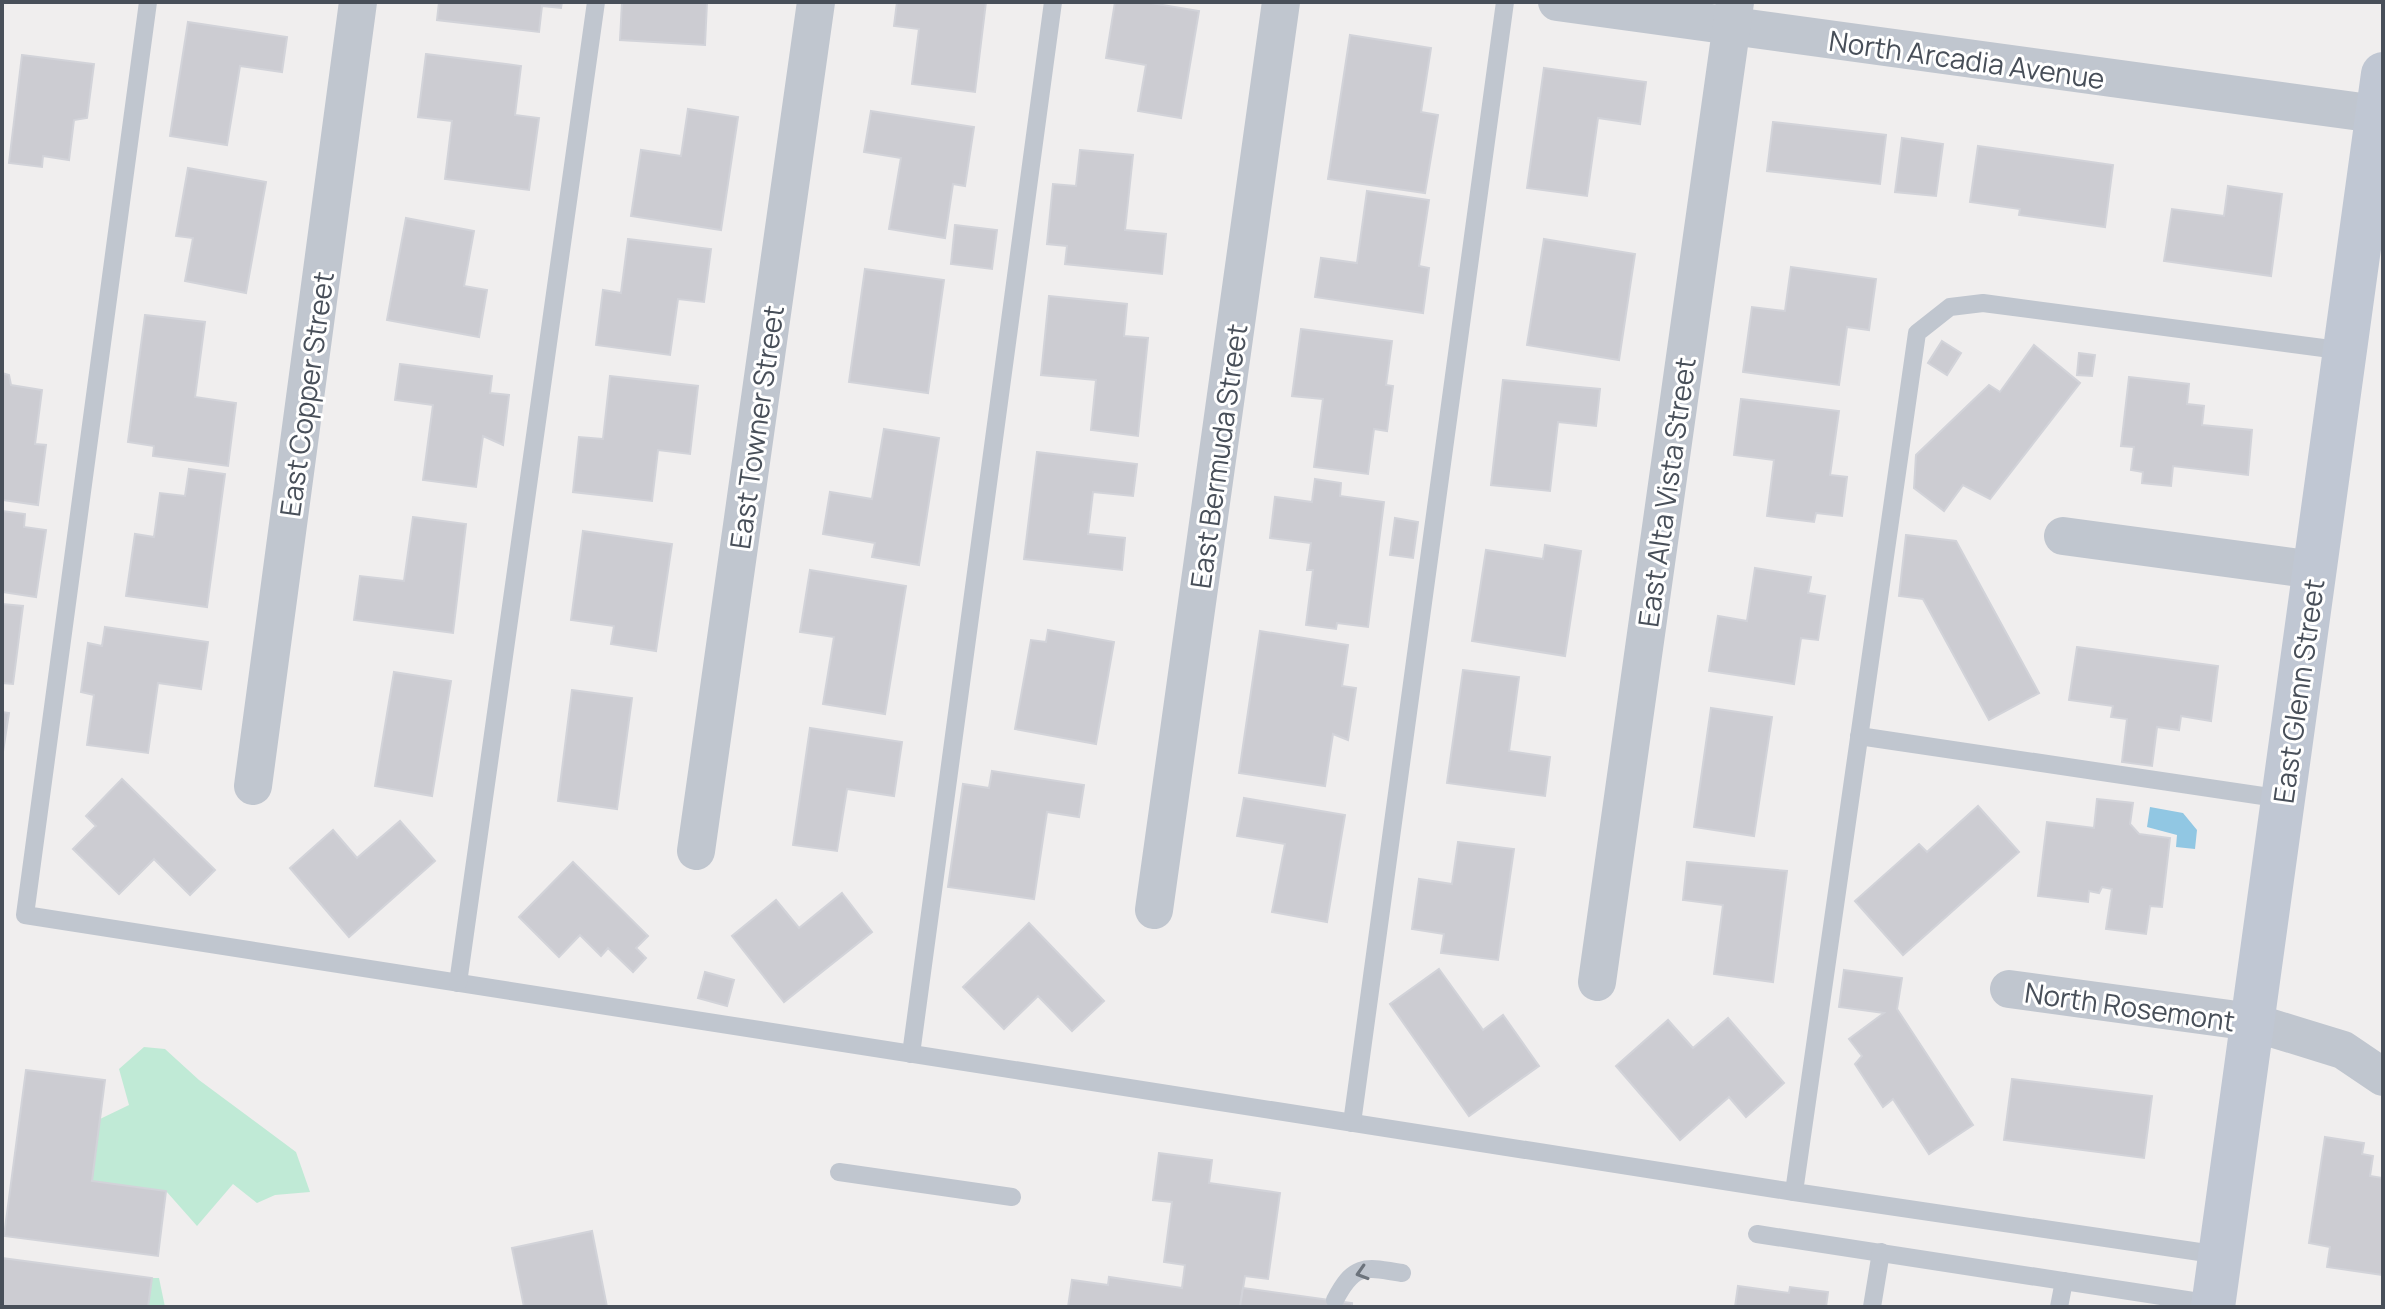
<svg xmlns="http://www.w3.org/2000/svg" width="2385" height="1309" font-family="Manrope,sans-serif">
<rect width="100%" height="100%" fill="#f0eeee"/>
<!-- green -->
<g fill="#c0ead6">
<path d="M144 1047 165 1049 199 1080 296 1152 310 1192 275 1195 257 1203 233 1184 197 1226 166 1191 92 1181 100 1119 129 1105 119 1069Z"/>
<path d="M147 1278H159L165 1307H145Z"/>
</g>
<!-- water -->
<path fill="#91c7e3" d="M2150 807 2183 813 2197 830 2195 849 2176 847 2177 835 2147 827Z"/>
<!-- building -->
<g fill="#ccccd2" stroke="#d2d3d9" stroke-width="2">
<path d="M439 2H562L561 8 542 6 539 32 437 20Z"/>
<path d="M622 2H707L705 45 620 40Z"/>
<path d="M897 2H986L975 92 912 84 919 29 894 26Z"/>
<path d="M1115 2H1145L1199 11 1181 118 1138 111 1146 65 1106 58Z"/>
<path d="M188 22 287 37 282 72 240 66 227 145 170 136Z"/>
<path d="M1350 35 1431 48 1421 112 1438 115 1425 193 1328 179Z"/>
<path d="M426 54 521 66 515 115 539 118 529 190 445 179 452 121 418 117Z"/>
<path d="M22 55 94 64 87 118 74 120 69 160 43 156 42 167 9 163Z"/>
<path d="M1544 68 1646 82 1640 124 1598 118 1587 196 1527 188Z"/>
<path d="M688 109 738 117 721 230 631 216 641 150 681 156Z"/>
<path d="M871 111 974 127 965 186 953 184 945 238 889 229 901 158 864 152Z"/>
<path d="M1773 122 1886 135 1880 184 1767 171Z"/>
<path d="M1902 138 1943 144 1936 196 1895 192Z"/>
<path d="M1978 146 2113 165 2105 227 2019 215 2020 209 1970 202Z"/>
<path d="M1080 150 1133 155 1125 230 1166 234 1162 274 1065 264 1067 246 1047 244 1053 184 1076 186Z"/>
<path d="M188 168 266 182 246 293 185 281 193 238 176 236Z"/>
<path d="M2228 186 2282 194 2271 276 2164 261 2172 209 2224 216Z"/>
<path d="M1367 191 1429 200 1419 266 1429 268 1423 313 1315 297 1321 258 1357 263Z"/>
<path d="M406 218 474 231 464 286 487 290 479 337 387 320Z"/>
<path d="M955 225 997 230 992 269 951 264Z"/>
<path d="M628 239 711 249 704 302 678 299 670 355 596 345 603 290 621 293Z"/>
<path d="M1544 239 1635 254 1619 360 1527 345Z"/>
<path d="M1791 267 1876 279 1869 330 1847 327 1839 385 1743 372 1752 307 1785 311Z"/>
<path d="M865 269 944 280 928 393 849 382Z"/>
<path d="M1049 296 1127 304 1124 336 1148 338 1138 436 1091 430 1096 380 1041 375Z"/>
<path d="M145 315 205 322 195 397 236 403 228 466 153 456 154 446 128 442Z"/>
<path d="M1301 329 1392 341 1386 385 1393 386 1387 431 1374 429 1368 474 1314 467 1323 399 1292 396Z"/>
<path d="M1942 341 1961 353 1947 375 1928 363Z"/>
<path d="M2034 345 2080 383 1990 499 1963 485 1944 511 1914 488 1916 455 1989 385 2000 392Z"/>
<path d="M2079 353 2095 355 2092 376 2077 375Z"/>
<path d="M400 364 492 376 490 393 509 395 503 445 483 436 476 487 423 480 433 405 395 400Z"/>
<path d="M2 373 9 375 11 385 42 390 35 444 46 445 38 505 2 500Z"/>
<path d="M610 376 698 386 690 454 658 450 652 501 573 492 579 437 603 439Z"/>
<path d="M2129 377 2189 384 2187 404 2204 406 2202 425 2252 430 2248 475 2173 466 2171 486 2142 483 2143 472 2131 470 2134 447 2121 446Z"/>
<path d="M1503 380 1600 389 1596 426 1558 422 1550 491 1491 485Z"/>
<path d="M1741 399 1839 411 1830 475 1847 477 1842 516 1816 513 1814 522 1767 516 1774 460 1734 455Z"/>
<path d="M884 429 939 438 919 565 872 557 875 543 823 534 830 492 872 499Z"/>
<path d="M1037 452 1137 464 1133 496 1093 492 1088 534 1125 538 1122 570 1024 559Z"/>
<path d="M189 469 225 474 207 607 126 596 135 534 154 537 160 493 185 496Z"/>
<path d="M1315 479 1341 483 1340 496 1384 502 1368 627 1337 623 1336 629 1306 625 1313 570H1307L1311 543 1270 538 1275 497 1312 502Z"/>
<path d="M2 511 25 514 24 527 46 530 36 597 2 592Z"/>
<path d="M413 517 466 524 453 633 354 620 360 576 404 581Z"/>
<path d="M1395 518 1418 522 1413 558 1390 555Z"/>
<path d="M583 531 672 544 656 651 611 644 614 626 571 620Z"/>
<path d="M1906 535 1956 541 2039 693 1989 720 1923 599 1899 596Z"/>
<path d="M1545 545 1581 551 1565 656 1472 641 1486 550 1543 559Z"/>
<path d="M1755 568 1811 577 1808 593 1825 596 1818 640 1801 638 1794 684 1709 671 1718 616 1747 621Z"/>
<path d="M810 570 906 586 885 714 823 704 834 637 800 632Z"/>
<path d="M2 604 23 606 13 684 2 683Z"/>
<path d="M105 627 208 642 201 689 158 683 148 753 87 745 94 695 81 692 88 643 102 646Z"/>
<path d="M1048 630 1114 642 1096 744 1015 729 1031 640 1046 642Z"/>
<path d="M1260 631 1348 645 1342 686 1356 688 1348 740 1333 734 1325 786 1239 773Z"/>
<path d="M2077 647 2218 666 2211 721 2181 716 2179 730 2157 727 2152 766 2122 762 2127 719 2111 717 2113 706 2069 700Z"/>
<path d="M1463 670 1519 677 1509 751 1550 757 1545 796 1447 783Z"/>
<path d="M394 672 451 681 432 796 375 786Z"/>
<path d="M572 690 632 698 617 809 558 801Z"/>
<path d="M1711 708 1772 717 1754 836 1694 827Z"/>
<path d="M2 712 9 713 2 758Z"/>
<path d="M810 728 902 742 894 796 847 789 837 851 793 845Z"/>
<path d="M992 771 1084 785 1079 817 1047 812 1034 899 948 887 963 784 989 788Z"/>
<path d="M122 779 215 870 190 895 154 859 119 894 73 849 96 826 86 816Z"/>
<path d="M1244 798 1345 815 1327 922 1272 912 1285 844 1237 836Z"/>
<path d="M2097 799 2133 803 2130 824 2139 834 2170 838 2162 907 2150 906 2146 934 2106 929 2112 889 2102 887 2099 893 2089 891 2088 902 2038 896 2047 822 2094 828Z"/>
<path d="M1978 806 2019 852 1903 955 1855 901 1919 844 1927 852Z"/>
<path d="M400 821 435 861 349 937 290 868 333 830 357 858Z"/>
<path d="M1458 842 1514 849 1498 960 1441 953 1444 934 1412 929 1419 879 1452 884Z"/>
<path d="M573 862 648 936 636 948 646 958 633 972 608 948 601 956 580 935 559 957 519 917Z"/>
<path d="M1687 862 1787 871 1773 982 1714 974 1723 905 1683 900Z"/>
<path d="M842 893 872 932 784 1002 732 936 776 900 799 928Z"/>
<path d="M1029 923 1104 1001 1072 1031 1038 996 1004 1029 963 987Z"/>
<path d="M1439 969 1483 1030 1503 1015 1539 1066 1469 1116 1390 1004Z"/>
<path d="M1844 970 1902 978 1897 1009 1973 1125 1929 1154 1893 1099 1883 1107 1855 1064 1862 1056 1849 1039 1884 1013 1839 1007Z"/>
<path d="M705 972 734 980 727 1006 698 998Z"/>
<path d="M1728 1018 1784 1083 1746 1117 1729 1097 1680 1140 1616 1066 1668 1020 1693 1048Z"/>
<path d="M26 1070 105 1080 92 1181 166 1191 158 1256 4 1236Z"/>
<path d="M2012 1079 2152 1096 2144 1158 2004 1140Z"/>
<path d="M2325 1137 2364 1143 2362 1154 2373 1156 2370 1176 2383 1178V1275L2327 1267 2330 1247 2309 1243Z"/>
<path d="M1159 1153 1212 1160 1209 1183 1280 1193 1268 1279 1245 1276 1240 1307H1068L1072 1280 1108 1285 1109 1277 1182 1288 1185 1265 1164 1262 1172 1202 1153 1200Z"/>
<path d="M592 1231 607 1307H524L512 1248Z"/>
<path d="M2 1258 152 1278 148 1307H2Z"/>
<path d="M1738 1286 1789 1293 1790 1287 1828 1292 1826 1307H1735Z"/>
<path d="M1243 1288 1352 1303V1307H1240Z"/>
</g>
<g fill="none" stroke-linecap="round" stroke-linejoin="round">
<!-- lane -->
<g stroke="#c0c6cf" stroke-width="18">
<path d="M148 2 25 915 1794 1192"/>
<path d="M1859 736 2283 799"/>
<path d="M458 983 596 2"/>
<path d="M911 1054 1053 2"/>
<path d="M1352 1123 1505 2"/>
<path d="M839 1172 1012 1197"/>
<path d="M1757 1234 2213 1304"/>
<path d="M2220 1255 1794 1192 1917 333 1950 307 1983 303 2346 351"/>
<path d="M1335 1300C1354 1263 1365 1267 1402 1273"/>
<path d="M1872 1307 1881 1252"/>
<path d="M2059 1307 2064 1281"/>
</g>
<!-- street -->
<g stroke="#c0c6cf" stroke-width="38">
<path d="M1557 2 2383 115"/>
<path d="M2063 536 2315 570"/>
<path d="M253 786 358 2"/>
<path d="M696 851 816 2"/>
<path d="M1154 910 1281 2"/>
<path d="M1597 982 1735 2"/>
<path d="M2009 989 2252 1022 2343 1050 2383 1077"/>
</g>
<!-- secondary -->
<path stroke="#c0c7d3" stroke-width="44" d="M2213 1307 2383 74"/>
</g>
<!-- one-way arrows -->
<defs><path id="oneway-chevron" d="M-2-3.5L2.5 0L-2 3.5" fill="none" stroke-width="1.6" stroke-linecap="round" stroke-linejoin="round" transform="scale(2)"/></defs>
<use stroke="#6c737c" href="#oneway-chevron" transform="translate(1362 1273) rotate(163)"/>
<g text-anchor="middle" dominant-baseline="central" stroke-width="6" stroke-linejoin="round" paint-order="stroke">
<!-- street labels -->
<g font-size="28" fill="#484f59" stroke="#fff">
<text transform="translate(1967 59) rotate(8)">North Arcadia Avenue</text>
<text transform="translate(306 394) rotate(-82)">East Copper Street</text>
<text transform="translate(756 427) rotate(-82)">East Towner Street</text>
<text transform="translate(1218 456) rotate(-82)">East Bermuda Street</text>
<text transform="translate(1666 492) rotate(-82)">East Alta Vista Street</text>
<text transform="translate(2298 691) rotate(-82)">East Glenn Street</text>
<text transform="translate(2130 1006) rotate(8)">North Rosemont</text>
</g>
</g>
<!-- border -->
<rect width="2385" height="1309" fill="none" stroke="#484f59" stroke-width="8"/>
</svg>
